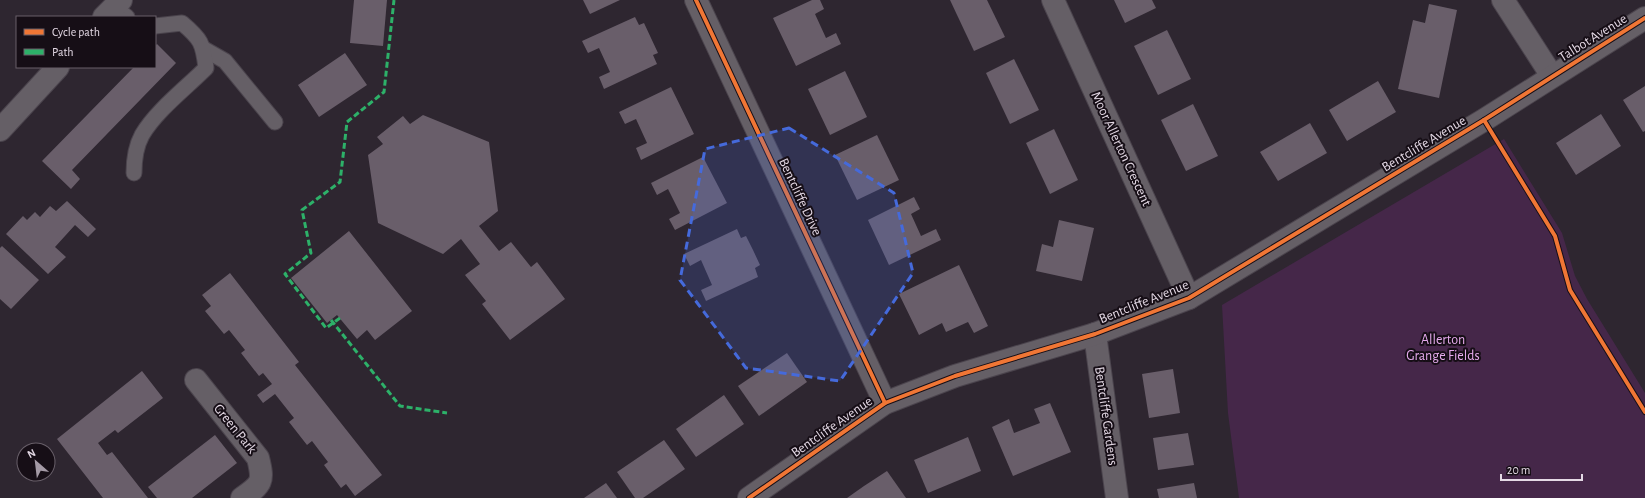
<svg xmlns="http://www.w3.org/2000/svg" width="1645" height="498" font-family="'Alegreya Sans',sans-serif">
<rect width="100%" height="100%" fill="#2e2630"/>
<!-- green -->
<path fill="#452749" d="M1504 139 1562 233 1575 276 1587 299 1645 393V498H1239L1228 413 1222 305Z"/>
<!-- building -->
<g fill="#695e6a">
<path d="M354 0H387L383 46 350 43Z"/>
<path d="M583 0H620L590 14Z"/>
<path d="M812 0H820L824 9 815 14 826 38 836 33 841 44 796 66 773 18Z"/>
<path d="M950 0H987L1005 37 974 51Z"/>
<path d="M1114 0H1152L1156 8 1125 23Z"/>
<path d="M1429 4 1457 10 1439 98 1398 89 1413 20 1425 23Z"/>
<path d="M635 17 639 25 644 23 658 53 653 55 657 64 604 89 599 77 610 72 599 48 588 53 582 41Z"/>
<path d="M1167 30 1191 79 1158 95 1134 46Z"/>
<path d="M157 44 176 63 72 170 80 179 71 189 42 161 134 67H155V46Z"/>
<path d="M345 53 367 85 319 117 298 85Z"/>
<path d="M1014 59 1039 110 1010 124 986 73Z"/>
<path d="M845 71 867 117 830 135 808 89Z"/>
<path d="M1378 81 1396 112 1347 141 1329 110Z"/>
<path d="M1645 86V131L1643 132 1623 100Z"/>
<path d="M671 87 694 134 641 160 636 148 647 143 636 119 625 124 619 112Z"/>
<path d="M1193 104 1218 156 1186 171 1161 120Z"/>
<path d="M1601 114 1621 146 1576 175 1556 143Z"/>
<path d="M423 115 489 142 498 211 479 226 499 251 511 242 531 267 537 262 565 299 510 340 482 304 486 301 465 275 480 264 461 239 443 254 378 223 368 155 383 144 377 137 403 116 410 124Z"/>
<path d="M1310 123 1327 153 1278 181 1260 152Z"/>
<path d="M1054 129 1078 180 1050 194 1026 143Z"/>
<path d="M877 135 899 180 857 200 835 155Z"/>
<path d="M703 157 727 203 675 230 669 219 680 213 668 189 657 195 651 183Z"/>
<path d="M914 197 920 209 911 214 921 236 936 229 941 240 889 265 868 220Z"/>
<path d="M67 201 96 229 88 237 75 225 55 247 66 257 48 274 6 234 23 216 27 220 35 212 40 217 50 206 56 211Z"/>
<path d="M1059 220 1094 228 1082 281 1036 271 1042 244 1053 247Z"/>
<path d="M737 229 741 238 746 236 753 250 760 265 755 268 758 277 706 301 701 290 712 285 701 260 690 266 684 254Z"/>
<path d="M349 231 412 311 375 340 367 330 357 339 337 315 327 323 291 278Z"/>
<path d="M2 246 39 280 11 309 0 299V248Z"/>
<path d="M959 265 988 326 974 333 968 322 946 332 942 323 919 335 899 294Z"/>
<path d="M230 273 299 362 295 365 382 475 355 496 346 484 341 488 324 465 328 462 312 441 307 445 289 422 294 418 275 394 263 403 257 395 272 384 263 373 259 376 241 353 245 350 229 330 224 334 205 311 211 306 202 295Z"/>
<path d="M787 353 807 382 759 416 738 386Z"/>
<path d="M1173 369 1180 413 1149 418 1142 374Z"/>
<path d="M142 371 163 398 118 433 115 430 98 443 107 455 112 452 148 498H103L57 439Z"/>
<path d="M724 395 744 424 696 457 676 429Z"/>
<path d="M1050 403 1071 452 1013 476 992 427 1009 419 1014 433 1040 423 1034 409Z"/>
<path d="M1188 433 1194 465 1158 470 1153 438Z"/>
<path d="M215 435 237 463 192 498H157L148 487Z"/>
<path d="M968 437 981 471 928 493 914 460Z"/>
<path d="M664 440 685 469 643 498H635L617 472Z"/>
<path d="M887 471 906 498H847L864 486Z"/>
<path d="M606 483 617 498H584Z"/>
<path d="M1194 483 1197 498H1159L1157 489Z"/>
</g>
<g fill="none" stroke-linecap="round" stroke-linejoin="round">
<!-- lane casing -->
<g stroke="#4b444d" stroke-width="17">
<g id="lane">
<path d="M114 7 127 17"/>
<path d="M204 49 225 61 275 122"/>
<path d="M134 173C134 160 136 146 142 135 156 111 186 88 206 68 203 43 201 39 182 23L155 26"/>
</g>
</g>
<!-- street casing -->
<g stroke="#4b444d" stroke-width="24">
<g id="street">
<path d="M696 0 885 403"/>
<path d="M1053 0 1189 298"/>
<path d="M1503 0 1552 76"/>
<path d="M1095 334 1117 498"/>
<path d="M196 380 258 458C264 482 262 484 242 498"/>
<path d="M749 498 885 403 955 376 1095 334 1189 298 1484 120 1645 18"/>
</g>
</g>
<!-- secondary casing -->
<g stroke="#4b444d" stroke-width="24">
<g id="secondary">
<path d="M104 17 121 0"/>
<path d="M0 130 58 67"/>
</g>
</g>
<!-- lane -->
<use href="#lane" stroke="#655f66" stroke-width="15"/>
<!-- street -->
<use href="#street" stroke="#655f66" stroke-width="22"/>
<!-- secondary -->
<use href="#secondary" stroke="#655f66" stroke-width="22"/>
<!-- quiet -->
<g stroke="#2db169" stroke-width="3" stroke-dasharray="6 3" stroke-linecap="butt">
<path d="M340 318 326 328 285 274 311 253 302 210 340 182 347 122 384 92 394 0"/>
<path d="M331 320 400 406 447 413"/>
</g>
<!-- cycleway casing -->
<g stroke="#160e16" stroke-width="6">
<g id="cycleway">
<path d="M696 0 885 403"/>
<path d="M1484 120 1555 236 1570 290 1645 412"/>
<path d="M749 498 885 403 955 376 1095 334 1189 298 1484 120 1645 18"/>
</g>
</g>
<!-- cycleway -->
<use href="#cycleway" stroke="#f07635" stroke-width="4"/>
</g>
<!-- marked area -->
<path fill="#456adb" fill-opacity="0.2" stroke="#456adb" stroke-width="3" stroke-dasharray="8 5" stroke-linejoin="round" d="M789 128 894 193 913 273 840 381 746 368 680 280 705 149Z"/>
<g text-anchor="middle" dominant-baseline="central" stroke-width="4" stroke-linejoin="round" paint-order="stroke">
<!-- street labels -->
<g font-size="14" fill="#e4d9e5" stroke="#160e16">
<text transform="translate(1593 38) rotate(-32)">Talbot Avenue</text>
<text transform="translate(1424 144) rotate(-31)">Bentcliffe Avenue</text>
<text transform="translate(1121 149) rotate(65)">Moor Allerton Crescent</text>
<text transform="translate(800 197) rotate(65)">Bentcliffe Drive</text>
<text transform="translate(1144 302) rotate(-22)">Bentcliffe Avenue</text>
<text transform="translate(1106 416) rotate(82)">Bentcliffe Gardens</text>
<text transform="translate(832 427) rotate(-35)">Bentcliffe Avenue</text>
<text transform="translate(235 429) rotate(51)">Green Park</text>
</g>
<!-- park labels -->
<g font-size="14" fill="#e6abed" stroke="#160e16">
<text x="1443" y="340">Allerton<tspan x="1443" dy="16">Grange Fields</tspan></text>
</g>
</g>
<!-- legend -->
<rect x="16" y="16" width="140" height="52" fill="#160e16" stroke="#685f69"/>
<rect x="24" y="29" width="20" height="6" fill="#f07635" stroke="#685f69"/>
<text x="52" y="36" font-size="12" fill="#e4d9e5">Cycle path</text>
<rect x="24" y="49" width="20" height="6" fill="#2db169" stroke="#685f69"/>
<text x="52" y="56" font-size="12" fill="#e4d9e5">Path</text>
<!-- north arrow -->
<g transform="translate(36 462) rotate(332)"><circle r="19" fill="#160e16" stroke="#685f69"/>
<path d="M0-3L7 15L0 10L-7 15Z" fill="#a49aa6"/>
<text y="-6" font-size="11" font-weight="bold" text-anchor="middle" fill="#e4d9e5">N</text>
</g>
<!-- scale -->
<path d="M1501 474v6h81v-6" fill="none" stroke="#e4d9e5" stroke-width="2"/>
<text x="1507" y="474" font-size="12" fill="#e4d9e5" stroke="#160e16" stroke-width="3" paint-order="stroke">20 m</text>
</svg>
